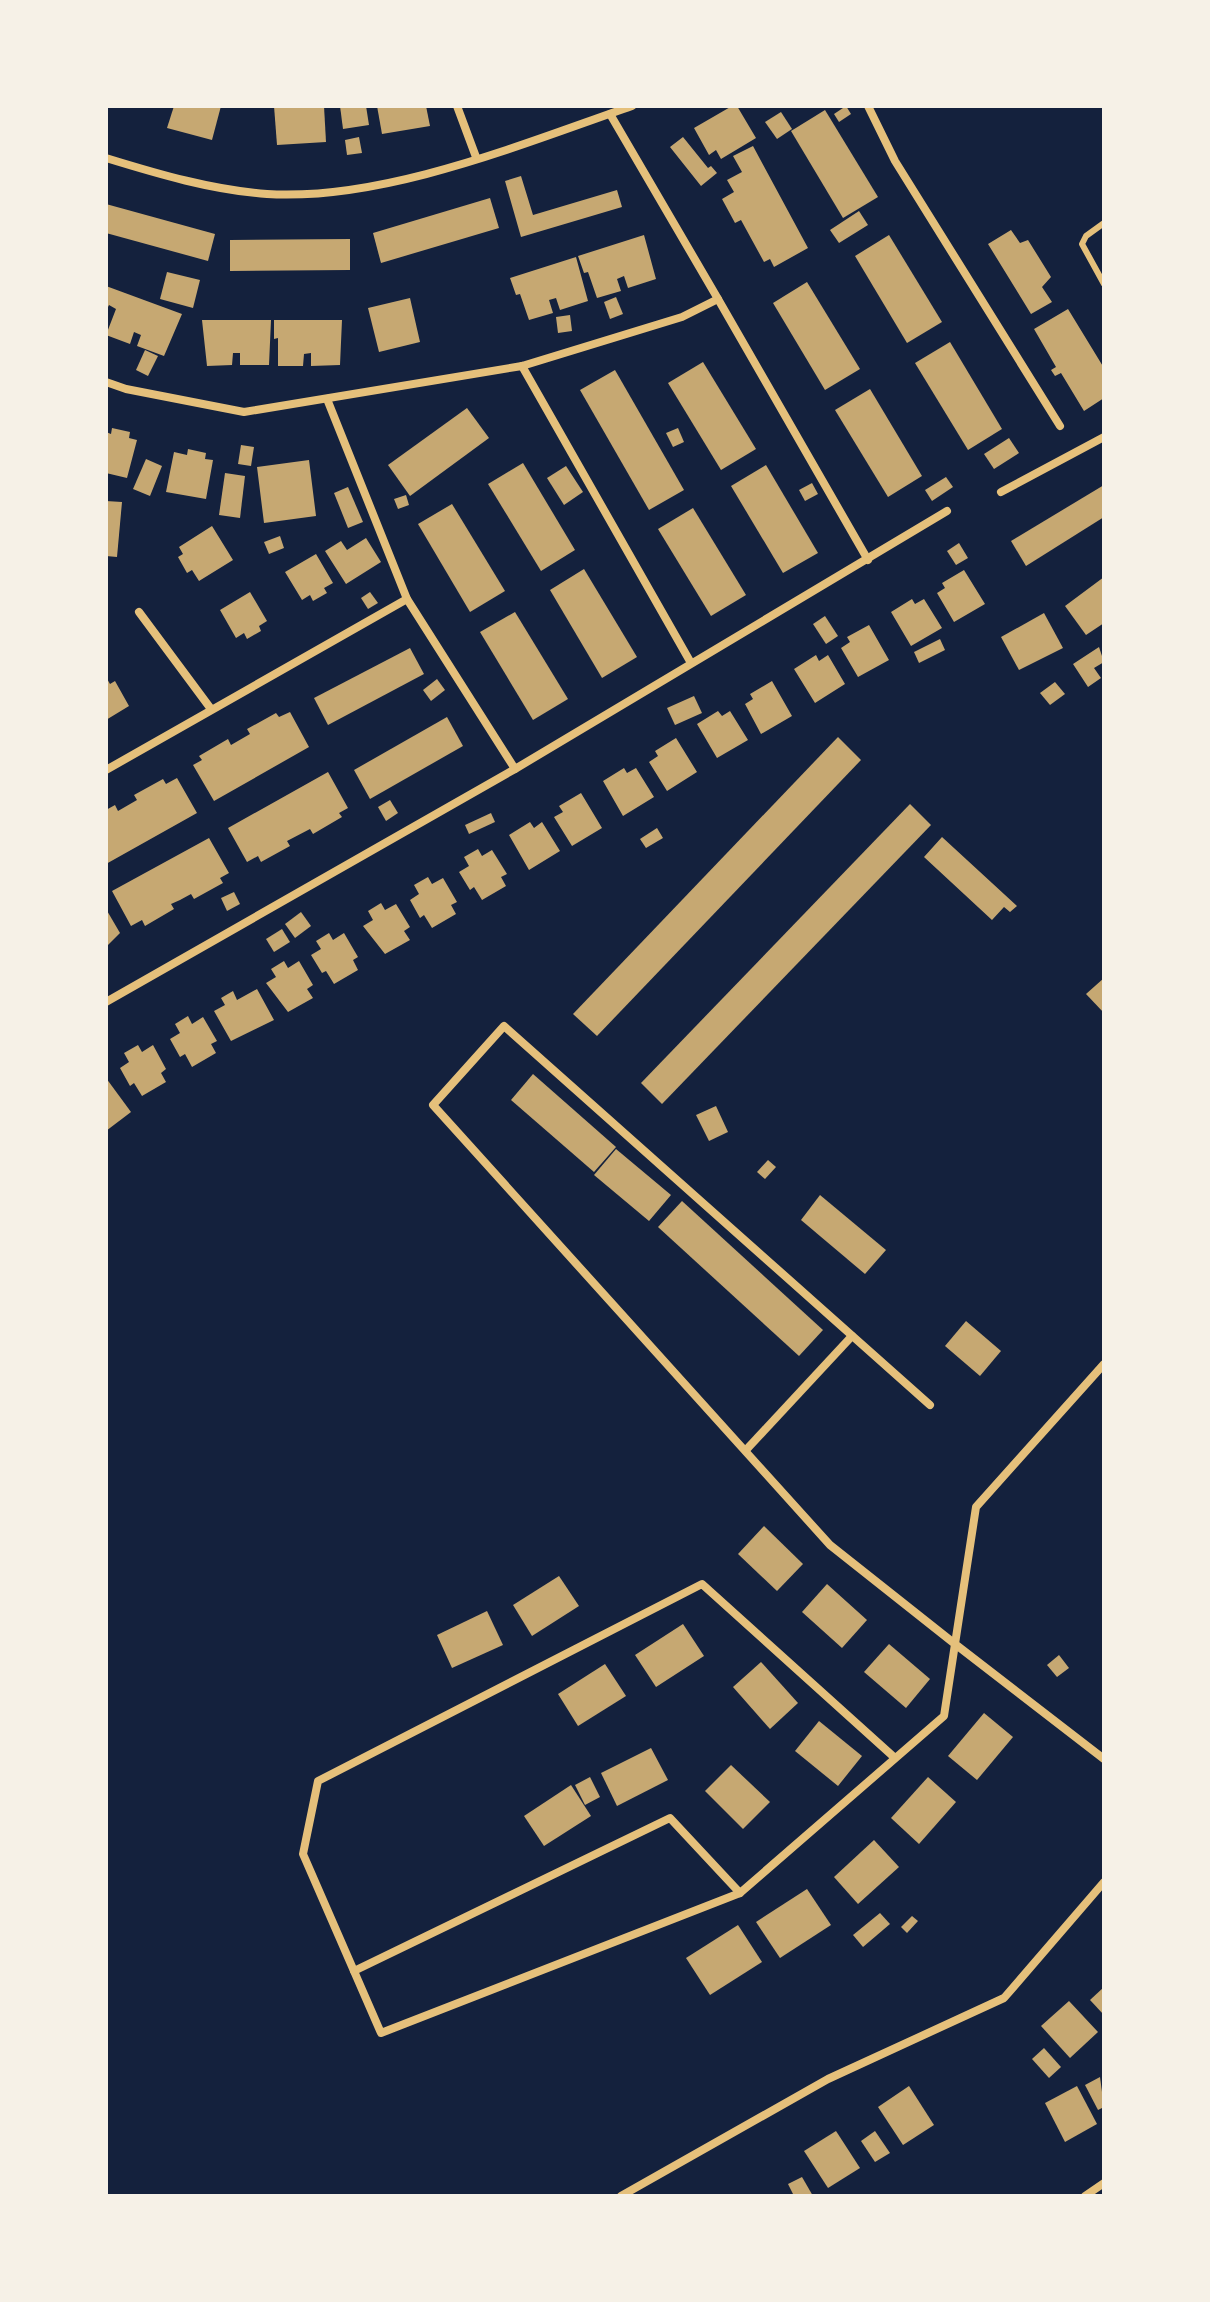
<svg xmlns="http://www.w3.org/2000/svg" width="1210" height="2302" font-family="'Archivo Narrow',sans-serif">
<style>
.building{fill:#c6a872}
.lines{fill:none;stroke-linecap:round;stroke-linejoin:round}
.service{stroke:#e5c07b;stroke-width:6}
.minor{stroke:#e5c07b;stroke-width:8}
</style>
<rect width="100%" height="100%" fill="#14213d"/>
<!-- building -->
<g class="building">
<polygon points="174,106 221,106 212,140 167,128"/>
<polygon points="274,106 324,106 326,142 277,145"/>
<polygon points="340,106 366,106 369,125 343,129"/>
<polygon points="377,106 426,106 430,126 382,134"/>
<polygon points="732,106 737,106 756,138 721,159 716,150 709,155 694,128"/>
<polygon points="846,106 851,114 839,122 834,114"/>
<polygon points="825,110 878,197 843,218 791,131"/>
<polygon points="781,112 792,129 777,139 765,122"/>
<polygon points="359,137 362,153 347,155 345,140"/>
<polygon points="683,137 708,168 711,166 717,173 701,186 670,147"/>
<polygon points="753,146 808,248 774,267 770,259 764,262 741,220 735,223 722,199 734,192 727,180 742,172 733,156"/>
<polygon points="521,176 533,215 617,190 622,207 521,237 505,181"/>
<polygon points="490,198 499,228 381,263 373,233"/>
<polygon points="106,204 215,234 208,261 106,233"/>
<polygon points="859,211 868,225 839,243 830,230"/>
<polygon points="1011,230 1020,243 1028,240 1051,277 1042,287 1052,302 1031,314 988,244"/>
<polygon points="644,235 656,279 628,288 624,276 617,279 621,291 597,298 588,272 584,273 578,256"/>
<polygon points="889,235 942,322 907,343 855,256"/>
<polygon points="350,239 350,270 230,271 230,240"/>
<polygon points="576,257 588,301 560,310 556,298 549,300 553,313 529,320 520,294 516,295 510,278"/>
<polygon points="167,272 200,280 193,308 160,299"/>
<polygon points="807,282 860,369 825,390 773,303"/>
<polygon points="106,286 182,314 164,356 137,346 141,335 134,332 130,344 106,335 116,309 109,305 106,311"/>
<polygon points="616,297 623,314 610,319 604,302"/>
<polygon points="410,298 420,342 379,352 368,308"/>
<polygon points="1068,309 1104,368 1104,398 1084,411 1061,373 1055,376 1051,370 1056,367 1034,329"/>
<polygon points="570,315 572,331 558,333 556,317"/>
<polygon points="202,320 271,320 269,365 240,365 240,353 233,353 232,365 207,366"/>
<polygon points="274,320 342,320 340,365 311,366 311,353 304,354 303,366 278,366 278,338 274,339"/>
<polygon points="950,342 1002,429 968,450 915,363"/>
<polygon points="145,350 158,356 148,376 136,370"/>
<polygon points="703,362 756,449 721,470 668,383"/>
<polygon points="615,370 684,490 649,510 580,390"/>
<polygon points="870,389 922,476 888,497 835,410"/>
<polygon points="467,408 489,438 410,496 388,465"/>
<polygon points="112,428 130,432 129,438 137,440 127,478 106,473 106,432 111,434"/>
<polygon points="678,428 684,442 673,447 666,433"/>
<polygon points="1009,438 1019,453 994,469 984,454"/>
<polygon points="241,445 254,447 251,466 238,464"/>
<polygon points="188,449 206,453 205,459 213,460 206,499 166,492 174,452 187,455"/>
<polygon points="146,459 162,466 150,496 133,489"/>
<polygon points="309,460 316,516 264,523 257,467"/>
<polygon points="523,463 575,550 541,571 488,484"/>
<polygon points="766,465 818,553 783,573 731,486"/>
<polygon points="566,466 583,492 564,505 547,478"/>
<polygon points="225,473 245,476 240,518 219,515"/>
<polygon points="946,477 953,487 932,501 925,490"/>
<polygon points="812,483 818,494 805,501 799,490"/>
<polygon points="1104,485 1104,517 1026,566 1011,541"/>
<polygon points="348,487 363,522 348,528 334,493"/>
<polygon points="406,495 409,505 398,509 394,499"/>
<polygon points="106,501 122,502 117,557 106,556"/>
<polygon points="452,504 505,591 470,612 418,524"/>
<polygon points="693,508 746,595 711,616 658,529"/>
<polygon points="212,526 233,560 199,581 192,570 187,573 178,557 183,554 179,547"/>
<polygon points="280,536 284,548 269,554 264,542"/>
<polygon points="366,538 381,562 346,584 325,551 341,541 347,550"/>
<polygon points="959,543 968,558 956,565 947,551"/>
<polygon points="316,554 333,583 324,588 327,593 313,601 310,595 302,600 285,572"/>
<polygon points="584,569 637,657 602,678 550,590"/>
<polygon points="964,570 985,604 954,622 937,593 945,588 942,583"/>
<polygon points="1104,577 1104,623 1086,635 1065,606"/>
<polygon points="250,592 267,621 259,626 261,631 247,639 244,633 236,638 220,610"/>
<polygon points="370,592 378,603 368,609 361,598"/>
<polygon points="912,599 915,604 924,599 942,628 911,646 891,612"/>
<polygon points="515,612 568,699 533,720 480,632"/>
<polygon points="1044,613 1063,648 1019,670 1001,637"/>
<polygon points="825,616 838,636 826,644 813,624"/>
<polygon points="869,625 889,660 858,677 841,648 850,642 847,637"/>
<polygon points="940,639 945,650 919,663 914,652"/>
<polygon points="1099,647 1104,662 1094,668 1101,678 1088,687 1073,664"/>
<polygon points="410,648 424,674 328,725 314,698"/>
<polygon points="816,655 819,661 828,655 845,684 815,703 794,669"/>
<polygon points="106,677 110,684 115,681 129,706 106,720"/>
<polygon points="437,679 445,690 431,701 423,690"/>
<polygon points="772,681 792,716 761,734 745,704 753,699 750,694"/>
<polygon points="1055,682 1065,694 1050,705 1040,693"/>
<polygon points="694,696 702,713 675,725 667,708"/>
<polygon points="718,711 722,716 730,711 748,740 717,758 697,724"/>
<polygon points="290,712 309,747 214,801 193,765 202,760 199,756 228,739 231,745 250,734 247,729 276,713 279,717"/>
<polygon points="447,717 463,746 370,799 354,770"/>
<polygon points="838,737 861,760 597,1036 573,1014"/>
<polygon points="676,738 697,772 667,791 649,762 658,756 655,751"/>
<polygon points="624,768 627,773 636,768 654,797 623,816 603,781"/>
<polygon points="328,772 348,808 339,813 342,817 313,834 310,829 287,841 290,846 261,862 258,856 247,862 228,828"/>
<polygon points="177,778 197,813 106,864 106,810 115,805 118,811 137,800 134,795 163,779 166,784"/>
<polygon points="581,793 602,828 572,846 554,817 563,812 559,806"/>
<polygon points="390,800 398,813 386,821 378,807"/>
<polygon points="910,804 931,825 662,1104 641,1083"/>
<polygon points="491,813 495,822 469,834 465,825"/>
<polygon points="530,822 534,828 542,822 560,851 529,870 509,835"/>
<polygon points="657,828 663,838 646,848 640,839"/>
<polygon points="942,837 1017,906 1010,912 1004,907 992,920 924,857"/>
<polygon points="209,838 229,873 220,878 223,883 194,899 191,894 180,900 171,904 174,909 145,926 142,920 131,926 112,891"/>
<polygon points="478,849 482,856 492,850 507,874 501,877 506,886 482,900 474,887 470,890 459,872 469,866 464,857"/>
<polygon points="428,877 432,884 443,878 457,902 451,905 456,914 432,928 424,915 420,918 410,900 419,894 414,885"/>
<polygon points="234,892 240,904 227,911 221,898"/>
<polygon points="381,903 385,910 396,904 410,927 404,931 410,940 385,954 363,926 373,920 368,911"/>
<polygon points="106,909 120,933 106,947"/>
<polygon points="301,912 311,926 295,938 285,924"/>
<polygon points="282,929 290,942 274,952 266,939"/>
<polygon points="329,933 333,940 344,933 358,957 353,960 358,970 334,984 326,971 322,973 311,955 321,949 316,941"/>
<polygon points="284,961 288,968 299,961 313,985 307,989 313,998 288,1012 266,983 276,977 271,969"/>
<polygon points="1104,978 1104,1013 1086,994"/>
<polygon points="257,989 274,1020 231,1041 214,1011 225,1005 221,998 233,991 237,1000"/>
<polygon points="188,1016 192,1024 203,1017 217,1041 211,1044 216,1053 192,1067 185,1054 180,1057 170,1039 180,1033 175,1024"/>
<polygon points="138,1045 142,1052 153,1045 166,1069 161,1073 166,1082 142,1096 134,1083 130,1086 120,1068 129,1062 124,1053"/>
<polygon points="533,1074 616,1147 594,1172 511,1100"/>
<polygon points="106,1078 131,1112 106,1131"/>
<polygon points="716,1106 728,1132 709,1141 696,1115"/>
<polygon points="616,1149 671,1195 649,1221 594,1175"/>
<polygon points="768,1160 776,1167 765,1179 757,1172"/>
<polygon points="820,1195 886,1250 865,1274 801,1220"/>
<polygon points="682,1201 823,1330 799,1356 658,1227"/>
<polygon points="966,1321 1001,1351 980,1376 945,1346"/>
<polygon points="764,1526 803,1564 777,1591 738,1554"/>
<polygon points="559,1576 579,1606 532,1636 513,1605"/>
<polygon points="827,1584 867,1620 842,1648 802,1612"/>
<polygon points="487,1611 503,1645 452,1668 437,1635"/>
<polygon points="683,1624 704,1656 656,1687 635,1655"/>
<polygon points="889,1644 930,1679 906,1708 864,1672"/>
<polygon points="1059,1655 1069,1668 1057,1677 1047,1665"/>
<polygon points="761,1662 798,1703 770,1729 733,1687"/>
<polygon points="605,1664 626,1696 578,1726 558,1694"/>
<polygon points="984,1713 1013,1737 977,1780 948,1756"/>
<polygon points="819,1721 862,1756 838,1786 795,1751"/>
<polygon points="651,1748 668,1780 617,1806 601,1773"/>
<polygon points="731,1765 770,1802 743,1829 705,1791"/>
<polygon points="590,1777 600,1797 585,1805 575,1785"/>
<polygon points="928,1777 956,1802 919,1844 891,1818"/>
<polygon points="571,1785 591,1816 544,1846 524,1816"/>
<polygon points="874,1840 899,1867 858,1904 834,1877"/>
<polygon points="807,1889 831,1925 780,1958 756,1922"/>
<polygon points="880,1913 890,1924 863,1947 853,1935"/>
<polygon points="912,1916 918,1921 907,1933 901,1927"/>
<polygon points="738,1925 762,1962 710,1995 686,1958"/>
<polygon points="1104,1987 1104,2015 1090,2000"/>
<polygon points="1069,2001 1098,2032 1070,2058 1041,2026"/>
<polygon points="1044,2048 1061,2067 1049,2078 1032,2059"/>
<polygon points="1100,2077 1104,2107 1098,2110 1085,2085"/>
<polygon points="909,2086 934,2125 903,2145 878,2107"/>
<polygon points="1077,2086 1097,2124 1065,2142 1045,2103"/>
<polygon points="836,2131 860,2168 828,2188 804,2151"/>
<polygon points="875,2131 890,2153 875,2162 861,2141"/>
<polygon points="802,2177 813,2196 794,2196 788,2184"/>
</g>
<g class="lines">
<!-- service -->
<polyline class="service" points="1104,223 1086,236 1082,244 1104,284"/>
<!-- minor -->
<g class="minor">
<polyline points="457,106 476,157"/>
<polyline points="868,106 895,161 1060,426"/>
<path d="M106 158C158 174 212 190 267 194 384 201 522 144 632 106"/>
<polyline points="718,299 868,560"/>
<polyline points="522,366 691,663"/>
<polyline points="106,382 126,389 244,412 522,366 682,317 718,299 610,114"/>
<polyline points="327,399 407,599 515,769 947,511"/>
<polyline points="1001,492 1104,437"/>
<polyline points="139,612 211,709"/>
<polyline points="106,770 407,599"/>
<polyline points="106,1002 515,769"/>
<polyline points="1104,1364 976,1507 955,1644 1104,1759"/>
<polyline points="746,1450 852,1336"/>
<polyline points="895,1758 702,1584 318,1781 303,1854 381,2033 740,1893 944,1716 955,1644 830,1545 433,1105 504,1026 930,1405"/>
<polyline points="354,1971 670,1818 740,1893"/>
<polyline points="621,2196 828,2079 1004,1998 1104,1882"/>
<polyline points="1085,2196 1104,2183"/>
</g>
</g>
<!-- border -->
<rect width="1210" height="2302" fill="none" stroke="#f6f1e7" stroke-width="216"/>
</svg>
